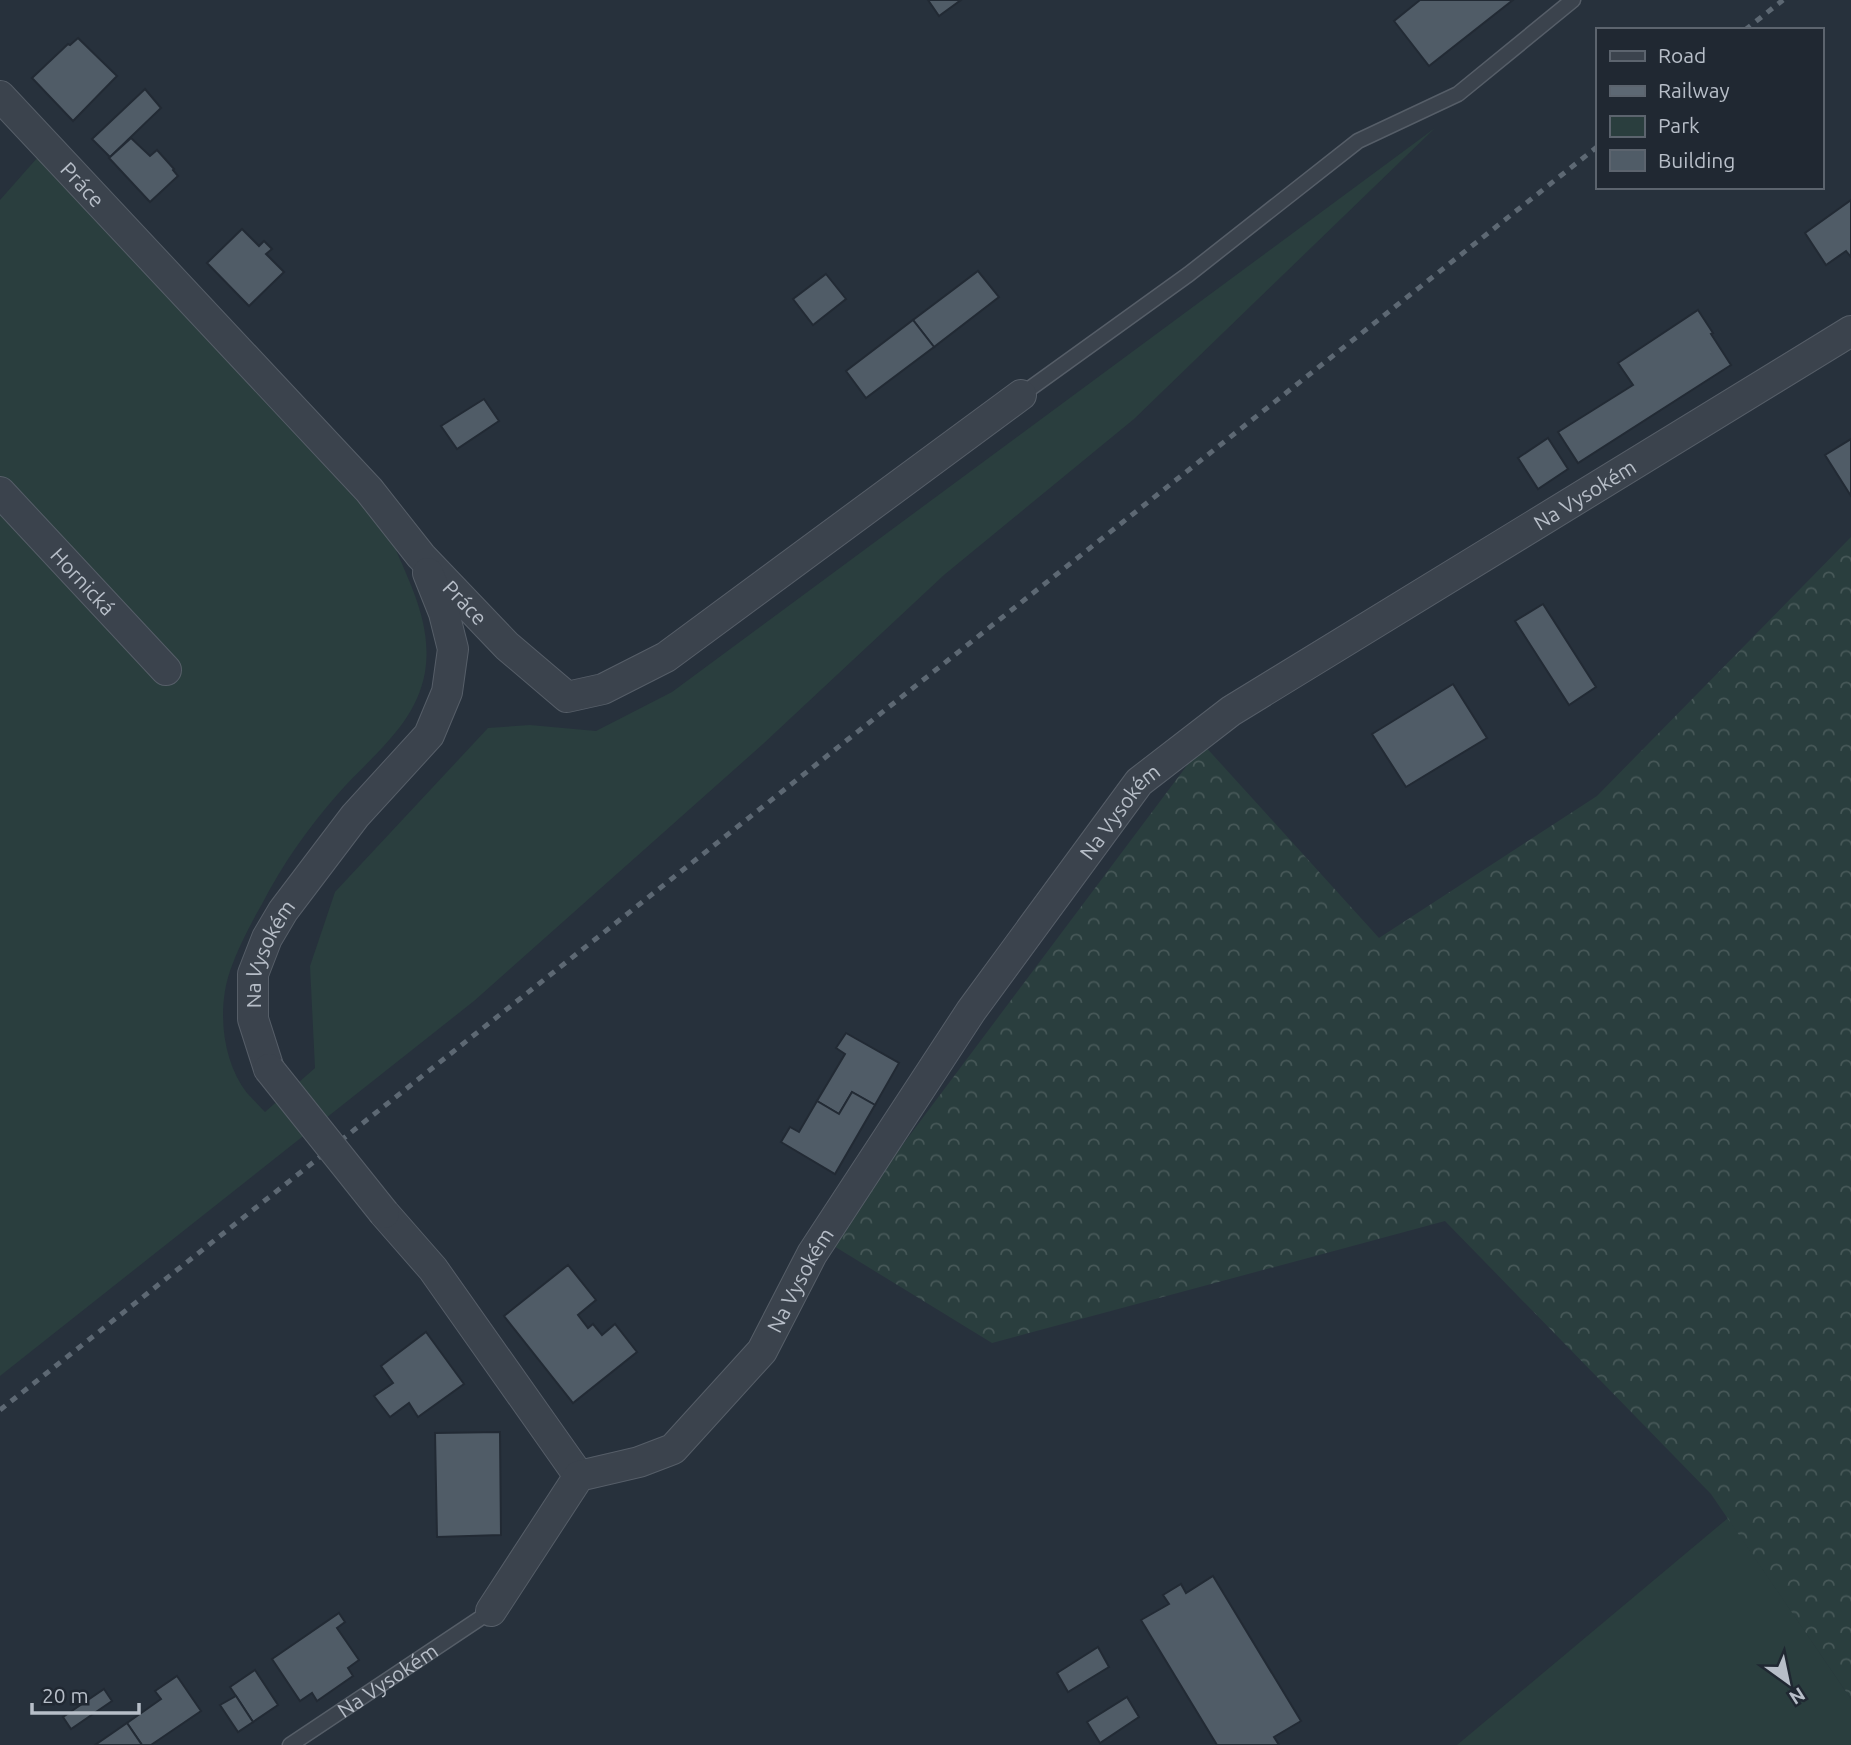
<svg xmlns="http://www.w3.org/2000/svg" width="1851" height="1745" font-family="Ubuntu,sans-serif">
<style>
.green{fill:#2a3e3e}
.forest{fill:url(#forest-crowns)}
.building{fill:#505c67;stroke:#222a34;stroke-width:2}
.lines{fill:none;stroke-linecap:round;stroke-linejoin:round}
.service-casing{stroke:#565e68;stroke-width:17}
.minor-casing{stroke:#565e68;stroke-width:32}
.service{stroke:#3b434d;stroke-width:14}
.minor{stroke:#3b434d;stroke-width:30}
.rail{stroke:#5d6873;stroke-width:5;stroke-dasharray:7 7;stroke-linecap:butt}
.minor-bridge-casing{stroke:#565e68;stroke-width:32;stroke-linecap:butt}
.minor-bridge{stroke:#3b434d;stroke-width:30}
.labels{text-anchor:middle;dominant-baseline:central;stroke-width:6;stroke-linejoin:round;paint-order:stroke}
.street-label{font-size:21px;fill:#b7bec8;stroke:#202832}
</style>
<defs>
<pattern id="forest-crowns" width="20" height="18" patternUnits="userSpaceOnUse" patternTransform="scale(1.75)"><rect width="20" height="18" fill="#2a3e3e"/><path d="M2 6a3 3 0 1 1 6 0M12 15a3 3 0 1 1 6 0" fill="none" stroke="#475858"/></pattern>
</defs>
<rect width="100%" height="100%" fill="#27313c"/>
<!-- green -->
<g class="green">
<path d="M1435 128 1134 419 944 575 763 744 474 1001 0 1376V200L38 157 390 536C408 580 433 623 425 672 416 725 370 757 337 795 308 828 282 865 262 904 250 925 238 948 230 971 217 1009 222 1061 247 1093 253 1099 259 1106 265 1112L315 1068 310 966 335 892 488 728 530 725 596 731 672 692Z"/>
<polygon points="1728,1518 1851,1699 1851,1745 1457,1745"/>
</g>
<!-- forest -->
<polygon class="forest" points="1851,537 1851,1699 1711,1494 1445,1221 992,1343 829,1243 1203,744 1379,938 1597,796"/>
<!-- building -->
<g class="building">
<polygon points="928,0 961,0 939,16"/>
<polygon points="1420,0 1513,0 1429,66 1394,21"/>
<polygon points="78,38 117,76 73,121 32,78 68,44 70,45"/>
<polygon points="145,89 161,108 110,157 92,139"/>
<polygon points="131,138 150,156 157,150 174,169 173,170 178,176 150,202 109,158"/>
<polygon points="1851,200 1851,257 1846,251 1826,265 1805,233"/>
<polygon points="242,229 259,246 264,241 272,249 266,254 284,272 249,306 207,263"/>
<polygon points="978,271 999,297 934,347 913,320"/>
<polygon points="826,274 846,299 813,325 793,299"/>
<polygon points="1698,310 1713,333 1711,334 1731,365 1578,463 1558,432 1633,385 1618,363"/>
<polygon points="913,320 934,347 866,398 846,371"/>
<polygon points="484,399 499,421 457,449 441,426"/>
<polygon points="1548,438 1568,469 1538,489 1518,458"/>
<polygon points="1851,439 1851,496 1825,455"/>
<polygon points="1543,604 1596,687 1569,705 1515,621"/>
<polygon points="1453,684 1487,738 1406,787 1372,734"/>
<polygon points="846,1033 899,1063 875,1105 852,1092 839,1114 817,1101 845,1054 836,1048"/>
<polygon points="852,1092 875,1105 835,1174 781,1142 790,1127 799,1132 817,1101 839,1114"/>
<polygon points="568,1265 596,1300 578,1315 588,1328 593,1324 602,1335 615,1324 637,1352 573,1403 504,1316"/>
<polygon points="426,1332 464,1384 418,1417 409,1403 390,1417 374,1396 393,1383 381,1366"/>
<polygon points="500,1432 501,1535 437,1537 435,1433"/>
<polygon points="1213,1576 1301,1721 1274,1737 1279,1745 1217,1745 1141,1620 1169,1604 1163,1595 1181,1584 1186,1593"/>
<polygon points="339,1613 345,1622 337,1628 359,1660 348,1668 353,1676 317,1701 312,1693 300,1701 272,1659"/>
<polygon points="1098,1647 1109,1667 1068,1692 1057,1673"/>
<polygon points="255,1670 278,1705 253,1722 230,1687"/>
<polygon points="177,1676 201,1711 151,1745 142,1745 127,1723 161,1699 155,1691"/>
<polygon points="104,1689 112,1701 71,1729 63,1717"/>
<polygon points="236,1696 253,1722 238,1732 220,1705"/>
<polygon points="1127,1697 1139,1717 1100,1743 1087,1722"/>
<polygon points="127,1723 142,1745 95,1745"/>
</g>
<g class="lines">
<defs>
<g id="service">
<polyline points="1021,395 1189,274 1358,141 1458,94 1573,0"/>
<path id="s1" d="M290 1745 491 1611"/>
</g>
<g id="minor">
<path id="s2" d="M0 96 369 490 421 556 507 646 567 697 603 689 666 657 1021 395"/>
<path id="s3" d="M0 492 166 670"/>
<path id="s4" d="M269 1069 253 1019V974L267 938 283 911 355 816 429 735 447 692 453 649 444 613 428 573"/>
<polyline points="384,1213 433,1269 579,1476"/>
<path id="s5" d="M491 1611 579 1476 639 1462 673 1449 762 1351 812 1254 971 1011 1139 782 1231 711 1851 331"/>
</g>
</defs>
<!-- service casing -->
<use href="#service" class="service-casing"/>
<!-- minor casing -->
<use href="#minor" class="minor-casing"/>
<!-- service -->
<use href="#service" class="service"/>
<!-- minor -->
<use href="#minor" class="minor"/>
<!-- rail -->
<g class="rail">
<polyline points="1745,30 1783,0"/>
<polyline points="0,1410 1597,147"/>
</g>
<defs>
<polyline id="minor-bridge" points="269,1069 384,1213"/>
</defs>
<!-- minor-bridge casing -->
<use href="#minor-bridge" class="minor-bridge-casing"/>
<!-- minor-bridge -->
<use href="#minor-bridge" class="minor-bridge"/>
</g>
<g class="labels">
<!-- street labels -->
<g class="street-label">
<text stroke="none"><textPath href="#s2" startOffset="121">Práce</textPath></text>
<text stroke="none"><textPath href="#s5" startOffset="1606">Na Vysokém</textPath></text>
<text stroke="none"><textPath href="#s3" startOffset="122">Hornická</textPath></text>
<text stroke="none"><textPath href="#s2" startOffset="688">Práce</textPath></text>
<text stroke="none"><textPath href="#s5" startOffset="1040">Na Vysokém</textPath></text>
<text stroke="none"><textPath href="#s4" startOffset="121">Na Vysokém</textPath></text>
<text stroke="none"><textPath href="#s5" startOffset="472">Na Vysokém</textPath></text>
<text stroke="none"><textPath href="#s1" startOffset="117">Na Vysokém</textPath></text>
</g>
</g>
<!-- legend -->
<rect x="1596" y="28" width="228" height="161" fill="#202832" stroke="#5c646e" stroke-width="2"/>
<rect x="1610" y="51" width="35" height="10" fill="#3b434d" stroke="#5c646e" stroke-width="2"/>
<text x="1658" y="63" font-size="21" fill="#b7bec8">Road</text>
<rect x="1610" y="86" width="35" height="10" fill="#5d6873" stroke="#5c646e" stroke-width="2"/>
<text x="1658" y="98" font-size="21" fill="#b7bec8">Railway</text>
<rect x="1610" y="116" width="35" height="21" fill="#2a3e3e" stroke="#5c646e" stroke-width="2"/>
<text x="1658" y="133" font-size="21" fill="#b7bec8">Park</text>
<rect x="1610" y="150" width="35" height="21" fill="#505c67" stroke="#5c646e" stroke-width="2"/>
<text x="1658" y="168" font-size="21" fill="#b7bec8">Building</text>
<!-- north arrow -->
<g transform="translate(1788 1682) rotate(147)" stroke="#202832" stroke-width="5" paint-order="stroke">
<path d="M0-5L12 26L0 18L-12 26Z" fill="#b7bec8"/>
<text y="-10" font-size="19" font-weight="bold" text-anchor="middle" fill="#b7bec8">N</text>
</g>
<!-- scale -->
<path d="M32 1703v10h107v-10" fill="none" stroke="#b7bec8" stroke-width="3.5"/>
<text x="42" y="1703" font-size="21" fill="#b7bec8" stroke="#202832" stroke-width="5" paint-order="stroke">20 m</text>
</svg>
